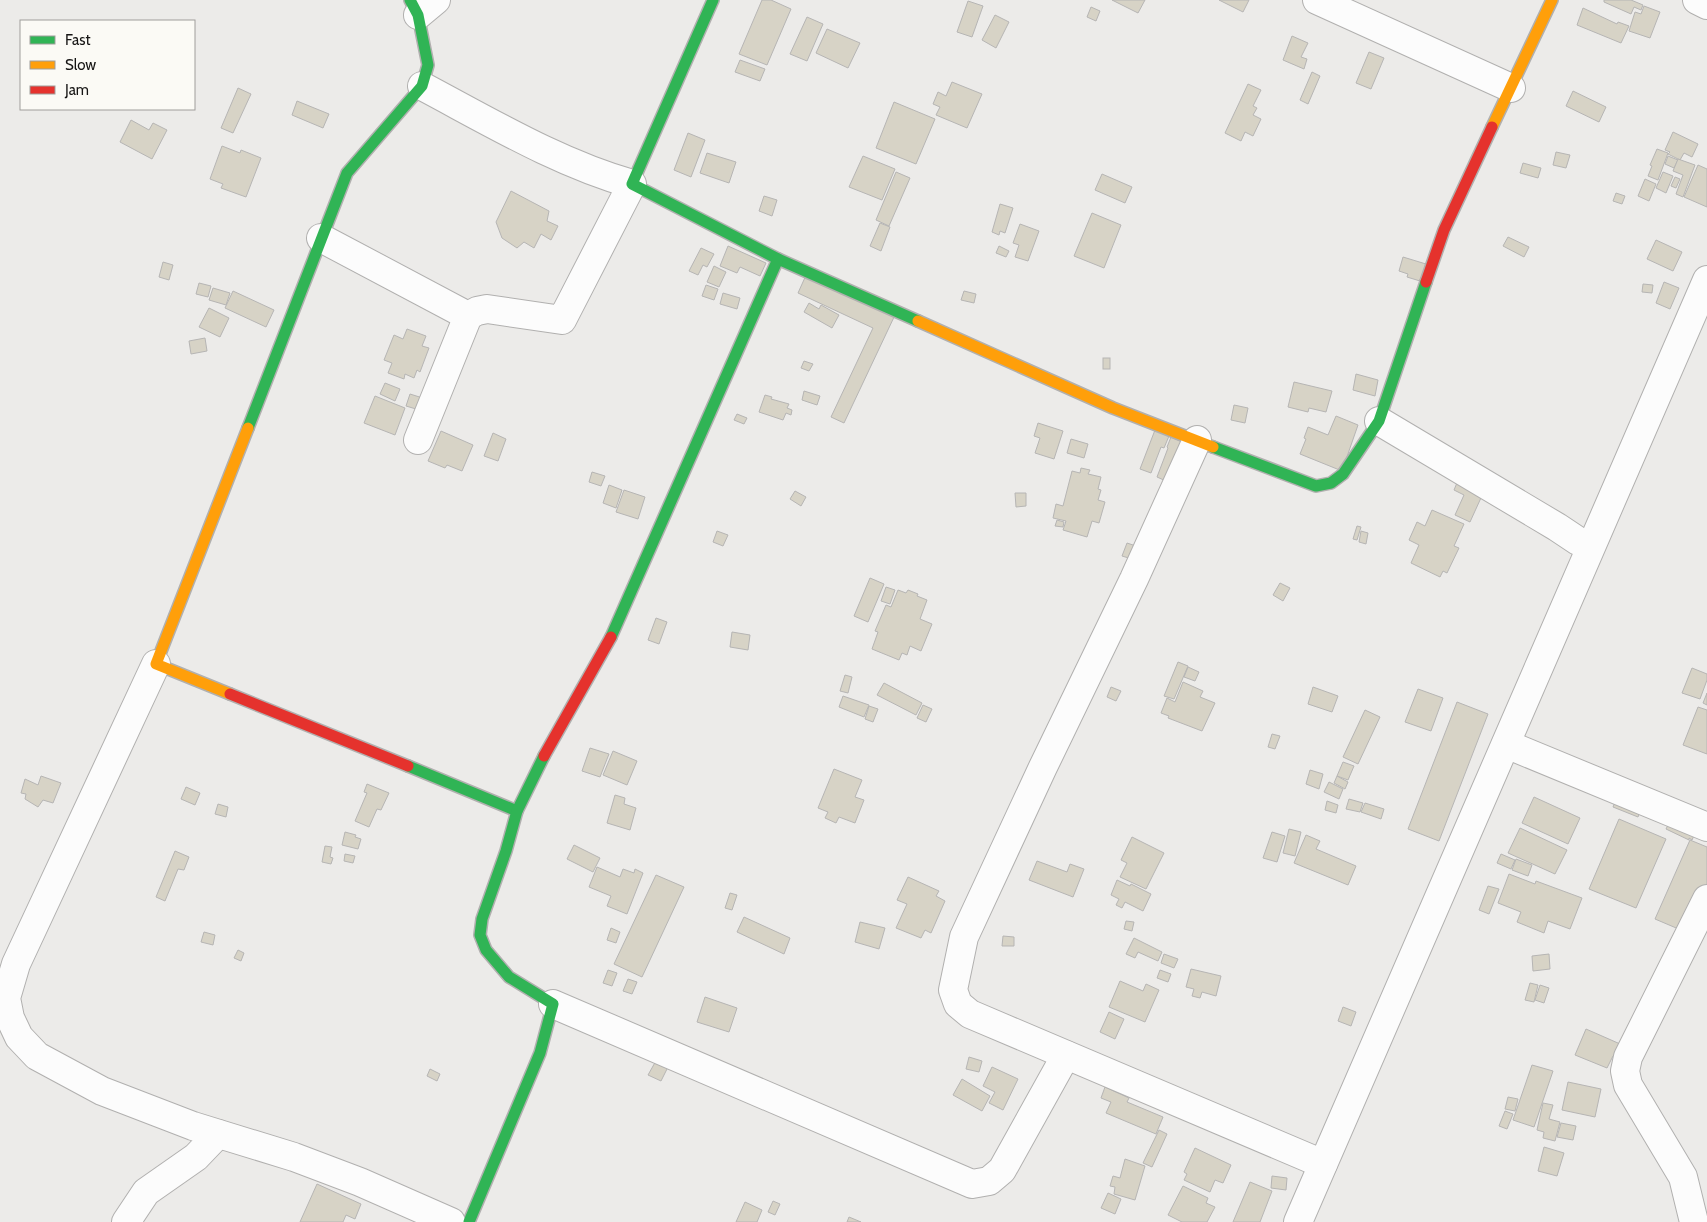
<svg xmlns="http://www.w3.org/2000/svg" width="1707" height="1222" font-family="Cabin,sans-serif">
<style>
.building{fill:#d7d3c6;stroke:#b6b5b4}
.lines{fill:none;stroke-linecap:round;stroke-linejoin:round}
.street-casing{stroke:#b1b0af;stroke-width:30}
.fast-casing{stroke:#b1b0af;stroke-width:14}
.slow-casing{stroke:#b1b0af;stroke-width:14}
.jam-casing{stroke:#b1b0af;stroke-width:14}
.street{stroke:#fcfcfc;stroke-width:28}
.fast{stroke:#30b455;stroke-width:11}
.slow{stroke:#ff9f0a;stroke-width:11}
.jam{stroke:#e5322d;stroke-width:11}
</style>
<rect width="100%" height="100%" fill="#ecebe9"/>
<!-- building -->
<g class="building">
<polygon points="762,0 771,0 791,9 767,65 739,54"/>
<polygon points="1112,0 1145,0 1138,13"/>
<polygon points="1219,0 1249,0 1243,12"/>
<polygon points="1604,0 1631,0 1643,5 1641,10 1634,7 1631,14 1604,2"/>
<polygon points="968,1 983,6 972,37 957,32"/>
<polygon points="1644,6 1660,12 1650,38 1629,31 1635,12 1641,14"/>
<polygon points="1091,7 1100,11 1096,21 1087,17"/>
<polygon points="1583,8 1617,24 1618,22 1629,26 1621,43 1577,25"/>
<polygon points="995,15 1009,22 996,48 982,40"/>
<polygon points="807,17 823,24 807,61 790,54"/>
<polygon points="827,29 860,43 848,68 816,53"/>
<polygon points="1292,36 1308,43 1301,57 1307,59 1304,69 1283,60"/>
<polygon points="1369,52 1384,58 1371,89 1356,83"/>
<polygon points="740,60 765,69 760,81 735,72"/>
<polygon points="1312,72 1320,76 1308,104 1300,100"/>
<polygon points="952,82 982,94 967,128 936,115 940,107 933,104 938,92 946,96"/>
<polygon points="1248,84 1261,90 1253,106 1257,108 1253,115 1261,119 1253,136 1245,132 1241,141 1225,133"/>
<polygon points="238,88 251,94 233,133 221,128"/>
<polygon points="1573,91 1606,107 1599,122 1566,106"/>
<polygon points="297,101 329,114 323,128 292,115"/>
<polygon points="894,102 935,119 916,164 876,148"/>
<polygon points="131,120 149,130 153,123 167,130 152,159 120,142"/>
<polygon points="1673,132 1698,144 1692,157 1684,153 1680,160 1668,154 1670,152 1665,150"/>
<polygon points="688,133 705,140 691,177 674,170"/>
<polygon points="222,146 240,153 241,150 261,158 246,197 221,188 223,184 210,179"/>
<polygon points="1657,149 1668,153 1658,180 1648,176 1652,166 1650,165"/>
<polygon points="1556,152 1570,155 1566,168 1553,165"/>
<polygon points="707,153 736,162 729,183 700,173"/>
<polygon points="863,156 895,169 882,200 849,187"/>
<polygon points="1668,156 1678,160 1674,168 1665,164"/>
<polygon points="1678,159 1695,165 1683,197 1676,194 1683,175 1673,171"/>
<polygon points="1523,163 1541,168 1538,178 1520,173"/>
<polygon points="1698,165 1707,169 1707,207 1684,197"/>
<polygon points="896,172 910,178 889,226 876,220"/>
<polygon points="1663,172 1673,176 1666,193 1656,188"/>
<polygon points="1102,174 1132,187 1125,203 1095,190"/>
<polygon points="1675,177 1680,179 1676,188 1671,186"/>
<polygon points="1645,179 1656,184 1649,201 1638,196"/>
<polygon points="511,191 549,211 547,221 558,226 551,240 541,234 534,248 524,242 517,248 502,238 496,222"/>
<polygon points="1616,193 1625,196 1622,204 1613,201"/>
<polygon points="764,196 777,200 772,216 759,211"/>
<polygon points="1000,204 1013,208 1005,233 1000,231 999,235 992,232"/>
<polygon points="1092,213 1121,225 1104,268 1074,256"/>
<polygon points="880,223 890,227 881,251 870,246"/>
<polygon points="1020,224 1039,231 1028,261 1015,257 1019,245 1013,243"/>
<polygon points="1508,237 1529,247 1524,257 1503,246"/>
<polygon points="1656,240 1682,252 1673,271 1647,259"/>
<polygon points="728,246 766,263 760,276 740,267 737,273 720,266"/>
<polygon points="999,246 1009,251 1006,257 996,253"/>
<polygon points="701,248 714,254 707,267 703,265 698,275 689,271"/>
<polygon points="1403,257 1426,264 1420,281 1407,277 1408,274 1399,271"/>
<polygon points="163,262 173,265 169,280 159,277"/>
<polygon points="714,266 726,272 719,287 707,282"/>
<polygon points="807,273 895,315 844,423 831,417 873,328 798,293"/>
<polygon points="1664,282 1679,288 1670,309 1656,303"/>
<polygon points="199,283 211,286 208,297 196,294"/>
<polygon points="1643,284 1653,285 1652,293 1642,292"/>
<polygon points="706,285 718,289 714,300 702,296"/>
<polygon points="213,288 230,293 226,305 209,300"/>
<polygon points="233,291 274,310 266,327 225,308"/>
<polygon points="964,291 976,294 974,303 961,300"/>
<polygon points="723,293 740,298 737,309 720,304"/>
<polygon points="809,303 819,309 821,305 839,315 832,328 804,312"/>
<polygon points="209,308 229,318 220,337 199,327"/>
<polygon points="407,329 426,336 422,346 429,348 420,372 417,370 414,378 405,374 404,379 388,373 392,363 384,360 394,335 403,339"/>
<polygon points="205,338 207,351 191,354 189,341"/>
<rect x="1103" y="358" width="7" height="11"/>
<polygon points="804,361 813,364 809,371 801,368"/>
<polygon points="1356,374 1378,380 1375,396 1353,390"/>
<polygon points="1294,382 1332,391 1326,412 1309,408 1308,412 1288,407"/>
<polygon points="385,383 400,389 395,401 380,394"/>
<polygon points="804,391 820,396 817,405 802,400"/>
<polygon points="410,394 429,400 426,412 406,406"/>
<polygon points="765,395 772,397 771,399 789,404 787,408 792,410 791,415 786,413 783,420 759,412"/>
<polygon points="375,396 405,408 395,435 364,423"/>
<polygon points="1234,405 1248,408 1245,423 1231,420"/>
<polygon points="737,414 747,418 744,424 734,420"/>
<polygon points="1336,416 1358,425 1342,471 1300,454 1306,439 1304,438 1308,427 1328,435"/>
<polygon points="1038,423 1063,431 1054,459 1035,453 1040,438 1034,436"/>
<polygon points="1155,430 1169,436 1164,448 1161,447 1151,473 1140,469"/>
<polygon points="441,431 473,445 462,471 447,465 445,468 428,461"/>
<polygon points="493,433 506,439 498,461 484,456"/>
<polygon points="1171,437 1182,442 1166,481 1157,477 1168,448 1167,447"/>
<polygon points="1071,439 1088,444 1084,458 1067,453"/>
<polygon points="1081,468 1090,470 1088,474 1101,477 1098,489 1101,490 1098,500 1105,502 1099,523 1092,521 1087,537 1063,530 1066,521 1053,518 1056,504 1063,506 1072,471 1080,473"/>
<polygon points="592,472 605,476 601,486 589,482"/>
<polygon points="1459,478 1485,489 1470,522 1455,515 1464,495 1454,490"/>
<polygon points="609,485 622,490 616,508 603,503"/>
<polygon points="624,490 645,497 638,519 616,512"/>
<polygon points="795,491 806,497 801,506 790,499"/>
<polygon points="1015,493 1026,493 1026,506 1016,507"/>
<polygon points="1432,510 1464,524 1454,546 1459,548 1447,573 1443,571 1440,577 1411,563 1419,545 1409,540 1417,522 1425,526"/>
<polygon points="1057,520 1064,522 1063,527 1055,526"/>
<polygon points="1357,526 1361,527 1357,540 1353,539"/>
<polygon points="717,531 728,535 723,546 713,542"/>
<polygon points="1361,531 1368,533 1366,544 1359,542"/>
<polygon points="1127,543 1136,546 1132,559 1122,556"/>
<polygon points="870,578 884,584 868,622 854,616"/>
<polygon points="1280,583 1290,588 1283,601 1273,595"/>
<polygon points="886,587 895,590 890,604 881,601"/>
<polygon points="898,590 906,593 908,590 918,594 917,596 927,600 920,619 932,624 921,651 910,646 907,655 902,653 899,660 872,649 878,632 875,631 886,605 891,607"/>
<polygon points="656,618 667,622 659,644 648,640"/>
<polygon points="732,632 750,635 748,650 730,647"/>
<polygon points="1178,662 1188,666 1174,699 1164,696"/>
<polygon points="1188,667 1199,672 1195,681 1184,677"/>
<polygon points="1692,668 1707,674 1707,680 1700,699 1682,693"/>
<polygon points="845,675 852,677 848,693 840,691"/>
<polygon points="1183,682 1203,691 1200,697 1215,703 1202,731 1168,718 1169,716 1161,713 1167,698 1175,702"/>
<polygon points="884,683 922,703 916,715 877,695"/>
<polygon points="1111,687 1121,691 1116,701 1107,697"/>
<polygon points="1313,687 1338,696 1332,712 1308,704"/>
<polygon points="1418,689 1443,698 1431,731 1405,722"/>
<polygon points="1707,693 1707,705 1703,703"/>
<polygon points="843,696 869,705 864,717 839,707"/>
<polygon points="1457,702 1488,714 1439,841 1408,829"/>
<polygon points="923,705 932,709 926,722 917,718"/>
<polygon points="869,706 878,709 873,722 865,719"/>
<polygon points="1698,707 1707,710 1707,754 1683,745"/>
<polygon points="1365,710 1380,717 1358,764 1343,757"/>
<polygon points="1272,734 1280,736 1275,749 1268,747"/>
<polygon points="590,748 609,754 600,777 582,771"/>
<polygon points="613,751 637,761 627,785 603,775"/>
<polygon points="1343,762 1354,766 1348,780 1337,776"/>
<polygon points="834,769 862,780 855,797 864,800 855,823 839,817 836,823 825,818 828,812 818,808"/>
<polygon points="1310,770 1323,774 1319,789 1306,784"/>
<polygon points="41,776 61,783 53,803 43,800 38,807 25,799 26,794 21,793 25,779 38,785"/>
<polygon points="1337,776 1348,782 1345,789 1334,783"/>
<polygon points="1329,782 1343,789 1339,799 1324,792"/>
<polygon points="367,784 389,793 381,810 377,809 369,827 355,821 367,793 364,792"/>
<polygon points="186,787 200,793 195,805 181,799"/>
<polygon points="615,795 625,798 624,804 636,808 630,830 607,823"/>
<polygon points="1618,795 1643,805 1638,817 1613,807"/>
<polygon points="1534,797 1580,818 1568,844 1522,823"/>
<polygon points="1349,799 1363,803 1360,812 1346,809"/>
<polygon points="1327,801 1338,805 1336,813 1325,810"/>
<polygon points="1365,803 1384,809 1381,819 1361,812"/>
<polygon points="218,804 228,807 226,817 215,814"/>
<polygon points="1672,817 1697,829 1692,840 1689,838 1689,840 1666,829"/>
<polygon points="1619,819 1666,839 1636,908 1589,889"/>
<polygon points="1520,828 1567,850 1555,874 1508,853"/>
<polygon points="1289,829 1301,832 1295,856 1283,853"/>
<polygon points="345,832 356,835 355,837 361,839 358,849 342,845"/>
<polygon points="1272,832 1285,836 1277,862 1263,858"/>
<polygon points="1306,835 1320,841 1316,849 1356,866 1348,885 1294,863"/>
<polygon points="1132,837 1164,853 1146,889 1120,877 1127,863 1121,860"/>
<polygon points="1690,840 1707,847 1707,890 1688,933 1655,919"/>
<polygon points="574,845 600,858 593,872 567,859"/>
<polygon points="325,846 332,847 330,857 333,858 331,864 322,862"/>
<polygon points="175,851 189,857 184,870 178,869 165,901 156,897"/>
<polygon points="345,854 355,856 353,863 344,861"/>
<polygon points="1501,854 1515,860 1511,869 1497,863"/>
<polygon points="1516,859 1532,865 1528,876 1512,870"/>
<polygon points="1037,861 1067,872 1070,864 1084,869 1073,897 1029,880"/>
<polygon points="597,867 620,877 623,869 634,873 635,869 643,873 627,914 607,906 611,896 589,887"/>
<polygon points="1509,874 1535,884 1536,881 1582,898 1570,929 1548,921 1544,933 1517,922 1521,912 1498,903"/>
<polygon points="656,875 684,887 642,977 614,964"/>
<polygon points="908,877 939,891 936,896 945,901 931,933 925,930 921,938 896,928 907,904 897,900"/>
<polygon points="1117,880 1130,886 1131,884 1151,894 1143,911 1125,902 1122,908 1116,905 1119,899 1111,895"/>
<polygon points="1488,886 1499,889 1489,914 1479,910"/>
<polygon points="730,893 737,895 732,910 725,908"/>
<polygon points="744,917 790,938 784,954 737,932"/>
<polygon points="1126,921 1134,922 1132,931 1124,929"/>
<polygon points="860,922 885,928 879,949 855,942"/>
<polygon points="611,928 620,932 616,943 607,940"/>
<polygon points="204,932 215,935 213,945 201,942"/>
<polygon points="1003,936 1014,937 1014,946 1002,946"/>
<polygon points="1134,938 1162,952 1158,961 1138,952 1135,958 1126,954"/>
<polygon points="238,950 244,953 241,961 234,958"/>
<polygon points="1164,954 1178,959 1174,968 1161,963"/>
<polygon points="1549,954 1550,969 1533,971 1532,956"/>
<polygon points="1191,969 1221,976 1216,996 1202,992 1200,998 1192,996 1194,989 1186,987"/>
<polygon points="608,970 617,973 612,986 603,983"/>
<polygon points="1160,970 1171,974 1168,982 1157,978"/>
<polygon points="628,979 637,982 632,994 623,991"/>
<polygon points="1120,981 1143,991 1146,984 1159,990 1145,1022 1109,1007"/>
<polygon points="1530,983 1538,985 1534,1002 1525,1000"/>
<polygon points="1540,985 1549,988 1544,1003 1535,1000"/>
<polygon points="705,997 737,1008 729,1032 697,1022"/>
<polygon points="1343,1007 1356,1012 1351,1026 1338,1021"/>
<polygon points="1109,1012 1124,1019 1115,1039 1100,1032"/>
<polygon points="1586,1029 1627,1047 1621,1059 1613,1056 1607,1068 1575,1055"/>
<polygon points="969,1057 982,1061 979,1072 966,1069"/>
<polygon points="657,1059 669,1065 661,1081 648,1075"/>
<polygon points="1532,1065 1553,1071 1534,1127 1513,1120"/>
<polygon points="992,1067 1018,1079 1003,1110 989,1103 995,1092 983,1086"/>
<polygon points="430,1069 440,1074 437,1081 427,1076"/>
<polygon points="962,1079 990,1096 982,1111 953,1095"/>
<polygon points="1568,1082 1601,1089 1595,1117 1562,1110"/>
<polygon points="1105,1087 1129,1098 1127,1102 1163,1117 1156,1134 1106,1113 1111,1102 1101,1098"/>
<polygon points="1508,1097 1518,1099 1515,1111 1505,1109"/>
<polygon points="1543,1103 1553,1105 1549,1119 1560,1122 1555,1141 1543,1138 1544,1132 1537,1130"/>
<polygon points="1505,1111 1513,1114 1507,1129 1499,1126"/>
<polygon points="1561,1123 1576,1126 1573,1140 1557,1137"/>
<polygon points="1159,1130 1167,1134 1152,1167 1143,1163"/>
<polygon points="1544,1147 1564,1153 1557,1176 1538,1171"/>
<polygon points="1195,1148 1231,1165 1223,1183 1215,1180 1210,1192 1184,1180 1187,1174 1184,1172"/>
<polygon points="1125,1159 1145,1166 1135,1200 1114,1194 1115,1187 1110,1186 1113,1176 1120,1178"/>
<polygon points="1272,1176 1287,1178 1286,1190 1271,1188"/>
<polygon points="1250,1182 1272,1191 1260,1222 1233,1222"/>
<polygon points="317,1184 361,1204 355,1219 346,1215 343,1222 300,1222"/>
<polygon points="1183,1186 1208,1198 1206,1203 1215,1207 1207,1222 1182,1222 1168,1215"/>
<polygon points="1108,1193 1121,1199 1115,1214 1101,1208"/>
<polygon points="773,1201 780,1204 775,1215 768,1212"/>
<polygon points="745,1202 762,1210 757,1222 736,1222"/>
<polygon points="849,1217 861,1222 847,1222"/>
</g>
<g class="lines">
<defs>
<g id="street">
<polyline points="1317,0 1511,88"/>
<polyline points="1697,0 1707,5"/>
<polyline points="418,15 436,0"/>
<polyline points="321,238 468,316"/>
<polyline points="1379,421 1557,527 1578,541"/>
<path d="M418 440 468 316 477 311 487 309 562 320 632 184C558 163 490 122 422 86"/>
<polyline points="1197,440 1134,579 1043,767 964,937 953,990 958,1004 970,1014 1323,1164"/>
<polyline points="156,664 16,964 6,998 10,1018 19,1037 37,1056 102,1091 193,1126 294,1157 360,1182 451,1222"/>
<polyline points="1506,744 1707,827"/>
<polyline points="553,1004 972,1184 989,1181 1002,1170 1066,1055"/>
<polyline points="126,1222 146,1192 196,1157 218,1134"/>
<polyline points="1298,1222 1707,280"/>
<polyline points="1694,1222 1683,1177 1628,1085 1625,1071 1628,1057 1707,899"/>
</g>
<g id="fast">
<polyline points="713,0 632,184 778,259 918,321"/>
<polyline points="248,428 347,173 422,86 428,65 418,15 410,0"/>
<polyline points="1213,447 1316,486 1331,483 1343,474 1379,421 1426,282"/>
<polyline points="611,637 778,259"/>
<polyline points="408,766 517,811"/>
<polyline points="469,1222 540,1053 553,1004 509,977 486,950 480,935 482,919 506,851 517,811 544,756"/>
</g>
<g id="slow">
<polyline points="1492,127 1552,0"/>
<polyline points="918,321 1113,408 1213,447"/>
<polyline points="230,694 156,664 248,428"/>
</g>
<g id="jam">
<polyline points="1426,282 1444,230 1492,127"/>
<polyline points="230,694 408,766"/>
<polyline points="544,756 611,637"/>
</g>
</defs>
<!-- street casing -->
<use href="#street" class="street-casing"/>
<!-- fast casing -->
<use href="#fast" class="fast-casing"/>
<!-- slow casing -->
<use href="#slow" class="slow-casing"/>
<!-- jam casing -->
<use href="#jam" class="jam-casing"/>
<!-- street -->
<use href="#street" class="street"/>
<!-- fast -->
<use href="#fast" class="fast"/>
<!-- slow -->
<use href="#slow" class="slow"/>
<!-- jam -->
<use href="#jam" class="jam"/>
</g>
<!-- legend -->
<rect x="20" y="20" width="175" height="90" fill="#fbfaf5" stroke="#9f9e9b"/>
<rect x="30" y="36" width="25" height="8" fill="#30b455" stroke="#9f9e9b"/>
<text x="65" y="45" font-size="15" fill="#161514">Fast</text>
<rect x="30" y="61" width="25" height="8" fill="#ff9f0a" stroke="#9f9e9b"/>
<text x="65" y="70" font-size="15" fill="#161514">Slow</text>
<rect x="30" y="86" width="25" height="8" fill="#e5322d" stroke="#9f9e9b"/>
<text x="65" y="95" font-size="15" fill="#161514">Jam</text>
</svg>
